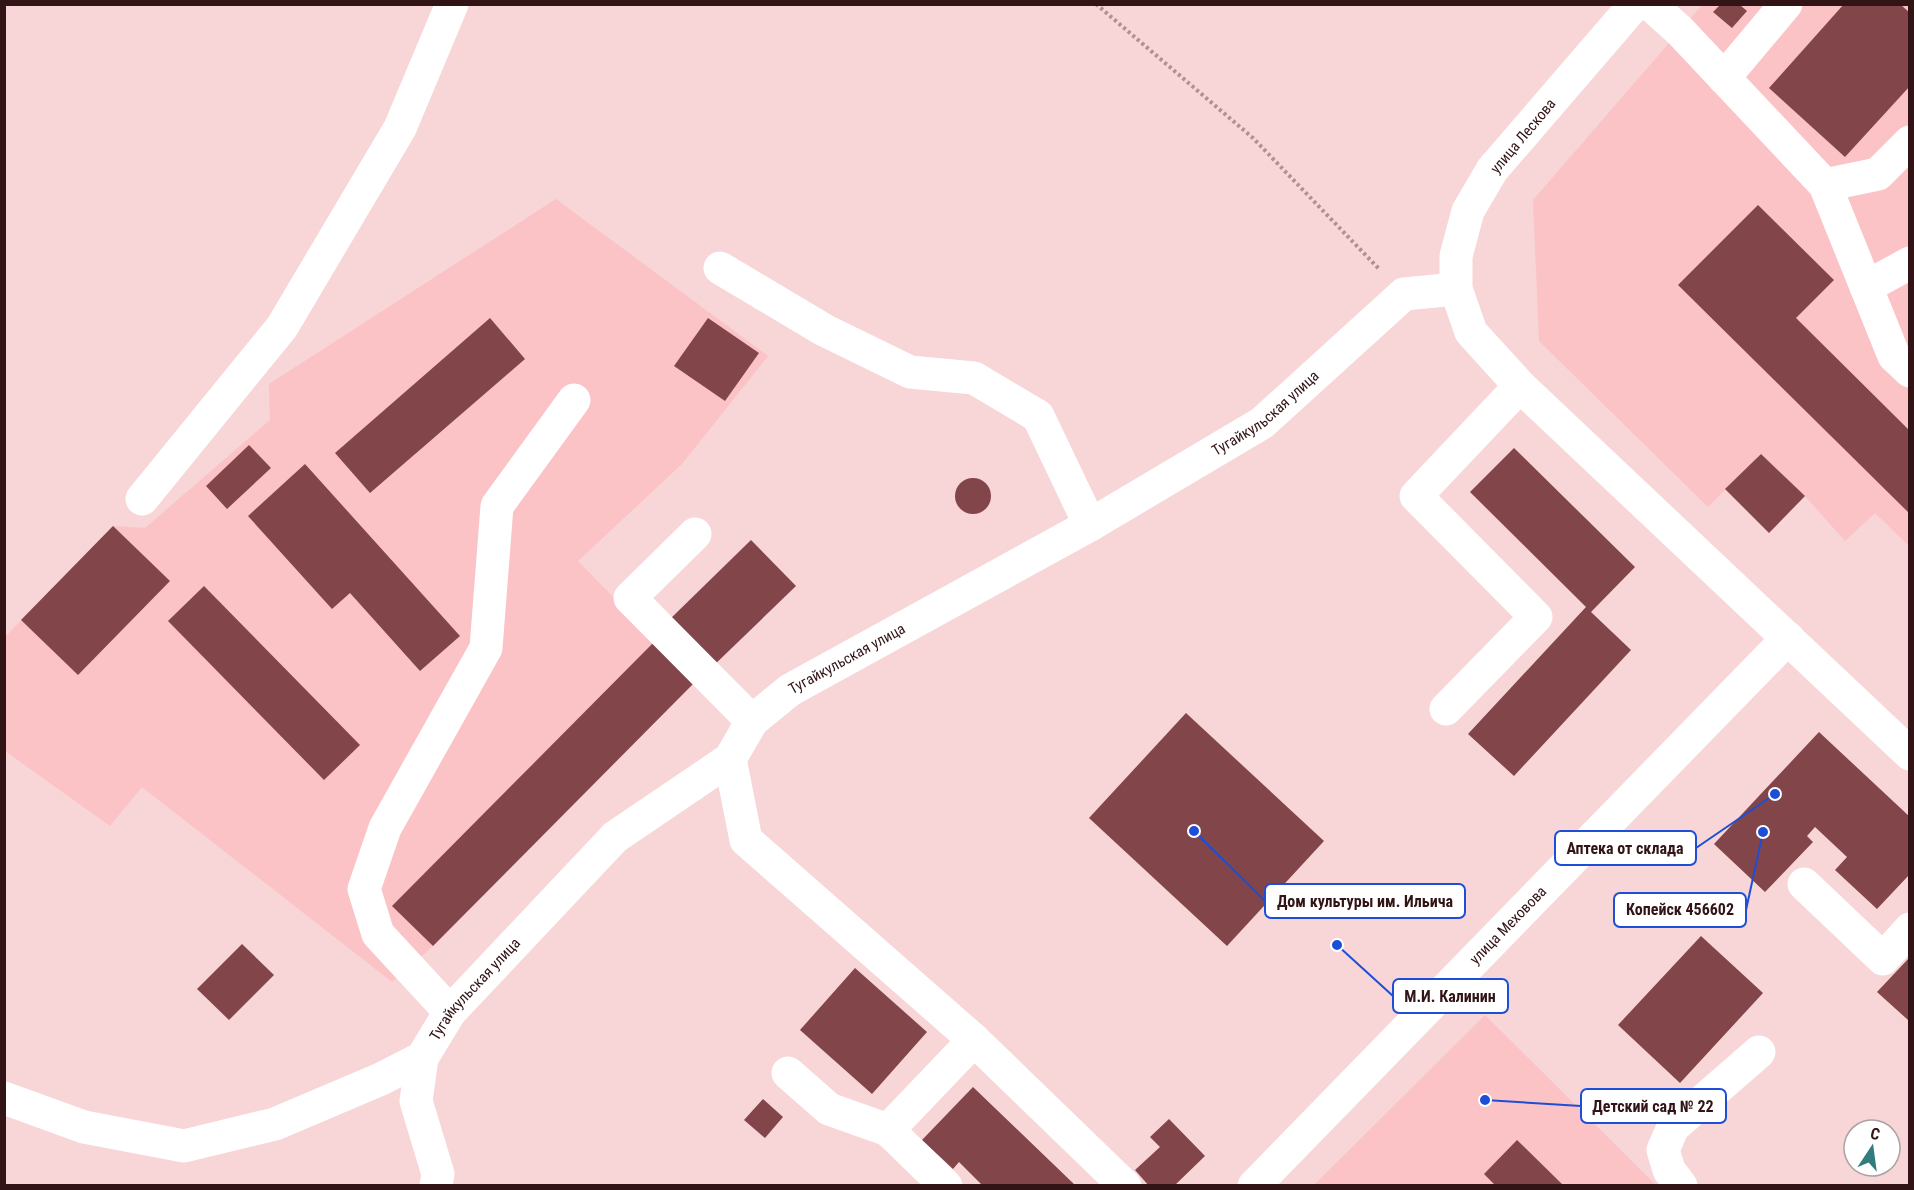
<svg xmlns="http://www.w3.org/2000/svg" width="1914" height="1190" font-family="'Roboto Condensed',sans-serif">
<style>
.built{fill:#fbc3c5}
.building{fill:#824549}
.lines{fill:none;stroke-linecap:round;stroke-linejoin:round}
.path{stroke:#b19091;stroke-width:4;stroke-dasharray:3 3;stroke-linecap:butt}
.minor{stroke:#fff;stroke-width:33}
.labels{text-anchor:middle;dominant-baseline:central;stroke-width:6;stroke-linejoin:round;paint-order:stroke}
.street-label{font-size:15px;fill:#321416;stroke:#fff}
.leader{fill:none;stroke:#1d4ed8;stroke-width:2}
.callout-dot{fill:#1d4ed8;stroke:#fff;stroke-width:2}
.callout{fill:#fff;stroke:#1d4ed8;stroke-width:2}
.callout-label{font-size:16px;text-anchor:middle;font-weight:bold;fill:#321416}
</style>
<rect width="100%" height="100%" fill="#f8d5d6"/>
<!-- built -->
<g class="built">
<polygon points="1702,5 1909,5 1909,546 1875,513 1845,541 1805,496 1761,454 1708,507 1539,341 1533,200"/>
<polygon points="556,199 768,356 682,464 578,561 696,681 433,946 392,982 142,787 110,826 5,751 4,638 113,526 145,528 270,420 269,384"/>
<polygon points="1485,1015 1656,1185 1313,1186"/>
</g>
<!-- building -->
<g class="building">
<polygon points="1844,4 1900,4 1910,13 1910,86 1845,157 1769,88"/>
<polygon points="1720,5 1740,5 1747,11 1732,28 1713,12"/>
<polygon points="1758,205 1834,280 1796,318 1910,431 1910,514 1678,285"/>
<polygon points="490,318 525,359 370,493 335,453"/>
<polygon points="708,318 759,353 725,401 674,366"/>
<polygon points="249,445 271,468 227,509 206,486"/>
<polygon points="1514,448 1635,567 1591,612 1631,650 1514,776 1468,734 1586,607 1470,492"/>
<polygon points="1761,454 1805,496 1769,533 1725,489"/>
<polygon points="305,464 460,636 420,671 350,593 332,609 248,516"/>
<circle cx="973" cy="496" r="18"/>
<polygon points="113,526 170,581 78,675 21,620"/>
<polygon points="751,540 796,586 710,669 666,623"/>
<polygon points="204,586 360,745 324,780 168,621"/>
<polygon points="655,641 696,681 433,946 392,906"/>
<polygon points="1186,713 1324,841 1227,946 1089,818"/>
<polygon points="1819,732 1910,817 1910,874 1877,909 1835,870 1847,857 1815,827 1807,836 1813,842 1765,892 1714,844"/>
<polygon points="1701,936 1763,993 1680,1083 1618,1025"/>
<polygon points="242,944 274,975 229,1020 197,989"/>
<polygon points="1910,957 1910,1018 1908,1020 1877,992"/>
<polygon points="855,968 927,1032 872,1094 800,1030"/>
<polygon points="973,1087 1076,1186 983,1186 959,1162 953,1169 922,1140"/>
<polygon points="763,1099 783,1117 765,1138 744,1120"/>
<polygon points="1169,1119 1205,1156 1174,1186 1149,1186 1135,1170 1160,1147 1150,1137"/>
<polygon points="1517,1140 1564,1186 1493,1186 1494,1184 1484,1174"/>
</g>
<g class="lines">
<!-- path -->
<polyline class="path" points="1096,4 1253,138 1380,270"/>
<!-- minor -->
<g class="minor">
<polyline points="1635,4 1492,170 1468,211 1456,256 1456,289 1471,332 1520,386 1910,754"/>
<polyline points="1650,4 1680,31 1825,185 1894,356 1910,371"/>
<polyline points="1724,78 1786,4"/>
<polyline points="1825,185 1878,174 1910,142"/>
<polyline points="720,268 824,330 910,372 974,378 1038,416 1090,525"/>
<polyline points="1866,287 1910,263"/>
<polyline points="142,499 282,327 400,128 452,4"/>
<polyline points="695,534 630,598 752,721"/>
<polyline points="1446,709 1536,617 1416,496 1520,386"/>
<polyline points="730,759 746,840 974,1040 1125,1186"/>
<polyline points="1804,884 1883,959 1910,929"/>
<polyline points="450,1012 378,934 364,889 385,828 486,648 497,506 574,400"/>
<polyline points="788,1073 829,1109 888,1130"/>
<polyline points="4,1098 84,1127 184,1146 275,1124 381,1079 422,1058"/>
<path id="s1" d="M436 1186 438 1174 416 1101 422 1058 450 1012 615 837 730 759 752 721 790 690 1090 525 1262 423 1404 294 1456 289"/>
<polyline points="946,1186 888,1130 974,1040"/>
<path id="s2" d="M1254 1186 1788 638"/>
<polyline points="1681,1186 1669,1170 1663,1150 1673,1127 1759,1052"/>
</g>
</g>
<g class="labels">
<!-- street labels -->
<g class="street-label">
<text transform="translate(1523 136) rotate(-50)">улица Лескова</text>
<text stroke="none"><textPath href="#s1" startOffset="1209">Тугайкульская улица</textPath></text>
<text stroke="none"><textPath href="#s1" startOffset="723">Тугайкульская улица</textPath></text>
<text stroke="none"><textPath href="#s2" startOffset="364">улица Меховова</textPath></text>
<text stroke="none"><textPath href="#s1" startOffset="219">Тугайкульская улица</textPath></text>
</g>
</g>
<!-- callouts -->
<path class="leader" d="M1775 794L1696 848M1194 831L1265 901M1763 832L1746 910M1337 945L1393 996M1485 1100L1581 1106"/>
<g class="callout-dot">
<circle cx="1775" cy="794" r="6"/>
<circle cx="1194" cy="831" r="6"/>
<circle cx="1763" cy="832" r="6"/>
<circle cx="1337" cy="945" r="6"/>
<circle cx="1485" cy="1100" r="6"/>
</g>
<g class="callout">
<rect x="1555" y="831" width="141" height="34" rx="6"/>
<rect x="1265" y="884" width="200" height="34" rx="6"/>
<rect x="1614" y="893" width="132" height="34" rx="6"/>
<rect x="1393" y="979" width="115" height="34" rx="6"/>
<rect x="1581" y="1089" width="145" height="34" rx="6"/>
</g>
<g class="callout-label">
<text x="1625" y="854">Аптека от склада</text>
<text x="1365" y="907">Дом культуры им. Ильича</text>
<text x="1680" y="915">Копейск 456602</text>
<text x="1450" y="1002">М.И. Калинин</text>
<text x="1653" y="1112">Детский сад № 22</text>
</g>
<!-- border -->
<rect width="1914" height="1190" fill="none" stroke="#321416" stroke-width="12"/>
<!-- north arrow -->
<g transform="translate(1872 1148) rotate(13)"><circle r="28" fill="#ffffff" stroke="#ada1a2" stroke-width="1.5"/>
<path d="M0-4.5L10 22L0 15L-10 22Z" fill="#337c7d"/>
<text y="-9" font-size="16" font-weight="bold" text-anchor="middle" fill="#321416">С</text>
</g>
</svg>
